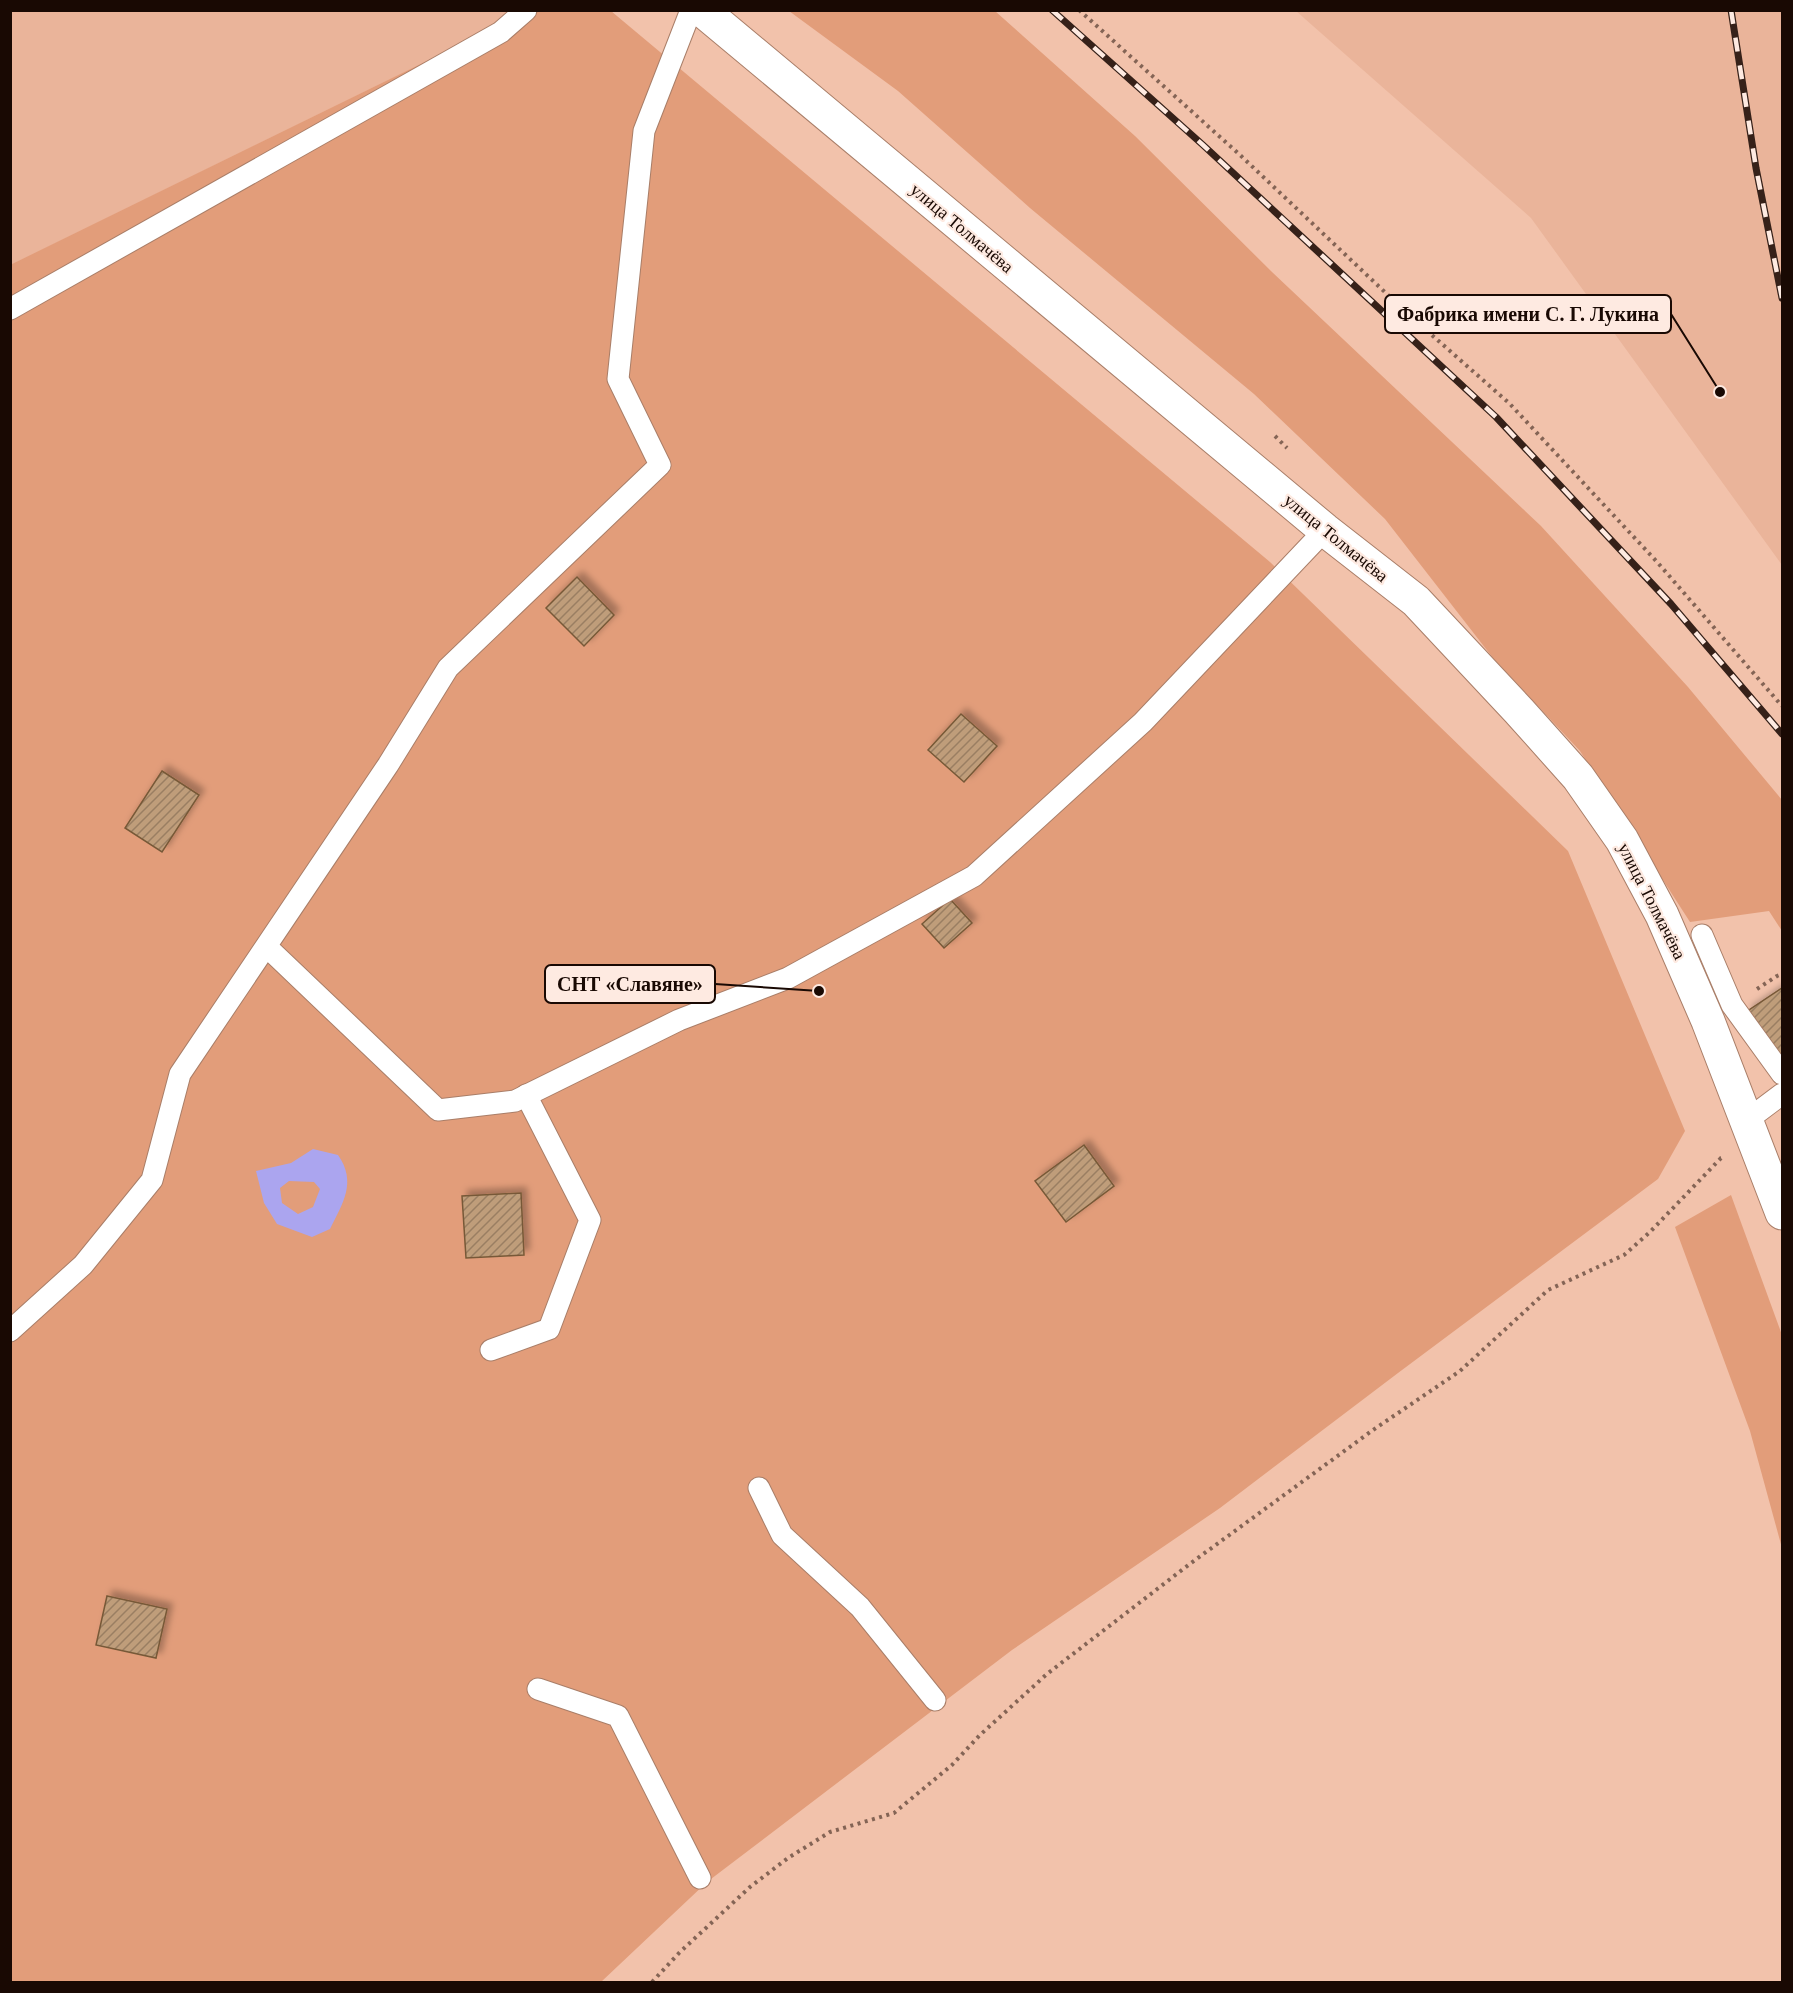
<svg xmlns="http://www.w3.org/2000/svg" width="1793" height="1993" font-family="'Times New Roman',serif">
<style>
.built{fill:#eab49a}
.green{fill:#e29d7a}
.water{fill:#aba5ef;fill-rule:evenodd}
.building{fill:url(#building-hatch);stroke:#775937;stroke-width:1.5;filter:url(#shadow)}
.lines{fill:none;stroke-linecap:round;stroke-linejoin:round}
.service-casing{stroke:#a97e68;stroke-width:23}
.tertiary-casing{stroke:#a97e68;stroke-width:35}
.path{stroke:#846455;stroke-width:4;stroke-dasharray:3 4.5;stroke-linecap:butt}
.service{stroke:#fff;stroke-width:21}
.tertiary{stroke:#fff;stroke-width:33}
.rail-casing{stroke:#362119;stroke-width:7}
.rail{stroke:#feeae1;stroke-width:4.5;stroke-dasharray:14;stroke-linecap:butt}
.labels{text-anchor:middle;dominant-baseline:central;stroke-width:4.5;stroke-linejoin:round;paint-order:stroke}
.street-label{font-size:18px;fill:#190903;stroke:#feeae1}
.leader{fill:none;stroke:#190903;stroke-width:2}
.callout-dot{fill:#190903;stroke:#feeae1;stroke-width:2}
.callout{fill:#feeae1;stroke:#190903;stroke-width:2}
.callout-label{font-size:20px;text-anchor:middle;font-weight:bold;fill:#190903}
</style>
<defs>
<pattern id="building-hatch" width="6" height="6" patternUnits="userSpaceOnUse" patternTransform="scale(1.5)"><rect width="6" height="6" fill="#bf9d7a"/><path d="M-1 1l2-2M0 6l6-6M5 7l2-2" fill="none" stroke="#9a7e62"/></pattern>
<filter id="shadow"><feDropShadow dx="5.5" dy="-5.5" stdDeviation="3" flood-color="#0004"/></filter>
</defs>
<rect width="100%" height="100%" fill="#f2c2ab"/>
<!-- built -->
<g class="built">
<polygon points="11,11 529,11 11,265"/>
<polygon points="1296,11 1782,11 1782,565 1531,218"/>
</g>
<!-- green -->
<g class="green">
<polygon points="529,11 611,11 1270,562 1568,851 1685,1131 1658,1179 1398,1373 1220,1508 1012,1650 707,1882 601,1982 11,1982 10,265"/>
<polygon points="789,11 995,11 1135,136 1272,272 1541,526 1688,687 1782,800 1782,931 1769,911 1690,922 1580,751 1493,658 1385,519 1254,394 1030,208 898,91"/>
<polygon points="1731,1195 1782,1335 1782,1548 1750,1431 1675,1227"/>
</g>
<!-- water -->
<path class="water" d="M313 1149 338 1155C357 1182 343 1203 330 1229L312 1237 277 1224 264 1203 256 1171 291 1163ZM289 1181 314 1182 320 1189 313 1207 298 1214 282 1203 280 1188Z"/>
<!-- building -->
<g class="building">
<polygon points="577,577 614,615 584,646 546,608"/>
<polygon points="961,714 997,746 964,782 928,750"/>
<polygon points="162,771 199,795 162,852 125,828"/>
<polygon points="950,899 972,923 944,948 922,924"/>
<polygon points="1782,988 1782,1057 1746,1012"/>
<polygon points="1084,1145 1114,1186 1066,1222 1035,1181"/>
<polygon points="521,1193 524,1255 466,1258 462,1196"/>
<polygon points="107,1596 167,1609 156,1658 96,1645"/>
</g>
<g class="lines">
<defs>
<g id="service">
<polyline points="10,309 501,32 526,10"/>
<polyline points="1702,935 1732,1005 1782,1074"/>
<polyline points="267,947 438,1110 515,1101 679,1020 788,978 974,876 1143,722 1325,530"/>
<polyline points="1746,1121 1782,1094"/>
<polyline points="10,1331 83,1265 152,1180 180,1074 388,765 448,668 660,465 618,379 644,131 691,10"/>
<polyline points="491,1350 549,1329 590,1220 526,1095"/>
<polyline points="759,1488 782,1535 860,1607 935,1700"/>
<polyline points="538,1689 618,1716 700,1878"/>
</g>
<polyline id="tertiary" points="702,10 1325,530 1416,601 1519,711 1578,777 1622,840 1662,915 1708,1021 1782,1213"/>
</defs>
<!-- service casing -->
<use href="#service" class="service-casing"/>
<!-- tertiary casing -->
<use href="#tertiary" class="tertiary-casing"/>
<!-- path -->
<g class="path">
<polyline points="1079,10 1239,154 1408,314 1509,403 1658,563 1782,706"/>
<polyline points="1275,436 1287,448"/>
<polyline points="1757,989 1777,976 1782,974"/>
<polyline points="652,1982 679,1953 750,1887 788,1858 830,1832 894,1813 952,1765 980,1735 1047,1674 1191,1563 1373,1430 1460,1371 1548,1290 1624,1255 1650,1232 1721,1158 1724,1157"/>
</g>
<!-- service -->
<use href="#service" class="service"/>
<!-- tertiary -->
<use href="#tertiary" class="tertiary"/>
<defs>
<g id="rail">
<polyline points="1052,10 1203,145 1496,417 1671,604 1782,734"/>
<polyline points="1731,10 1756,168 1782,298"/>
</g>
</defs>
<!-- rail casing -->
<use href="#rail" class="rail-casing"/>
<!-- rail -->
<use href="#rail" class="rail"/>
</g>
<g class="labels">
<!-- street labels -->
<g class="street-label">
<text transform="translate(962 228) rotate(40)">улица Толмачёва</text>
<text transform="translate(1336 538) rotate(39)">улица Толмачёва</text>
<text transform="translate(1652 901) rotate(63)">улица Толмачёва</text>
</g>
</g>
<!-- callouts -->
<path class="leader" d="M1720 392L1671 314M819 991L715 984"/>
<g class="callout-dot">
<circle cx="1720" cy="392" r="6"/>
<circle cx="819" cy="991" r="6"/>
</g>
<g class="callout">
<rect x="1385" y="295" width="286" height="38" rx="6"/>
<rect x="545" y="965" width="170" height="38" rx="6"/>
</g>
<g class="callout-label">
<text x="1528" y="321">Фабрика имени С. Г. Лукина</text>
<text x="630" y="991">СНТ «Славяне»</text>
</g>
<!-- border -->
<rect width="1793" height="1993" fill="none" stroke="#190903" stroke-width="24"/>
</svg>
